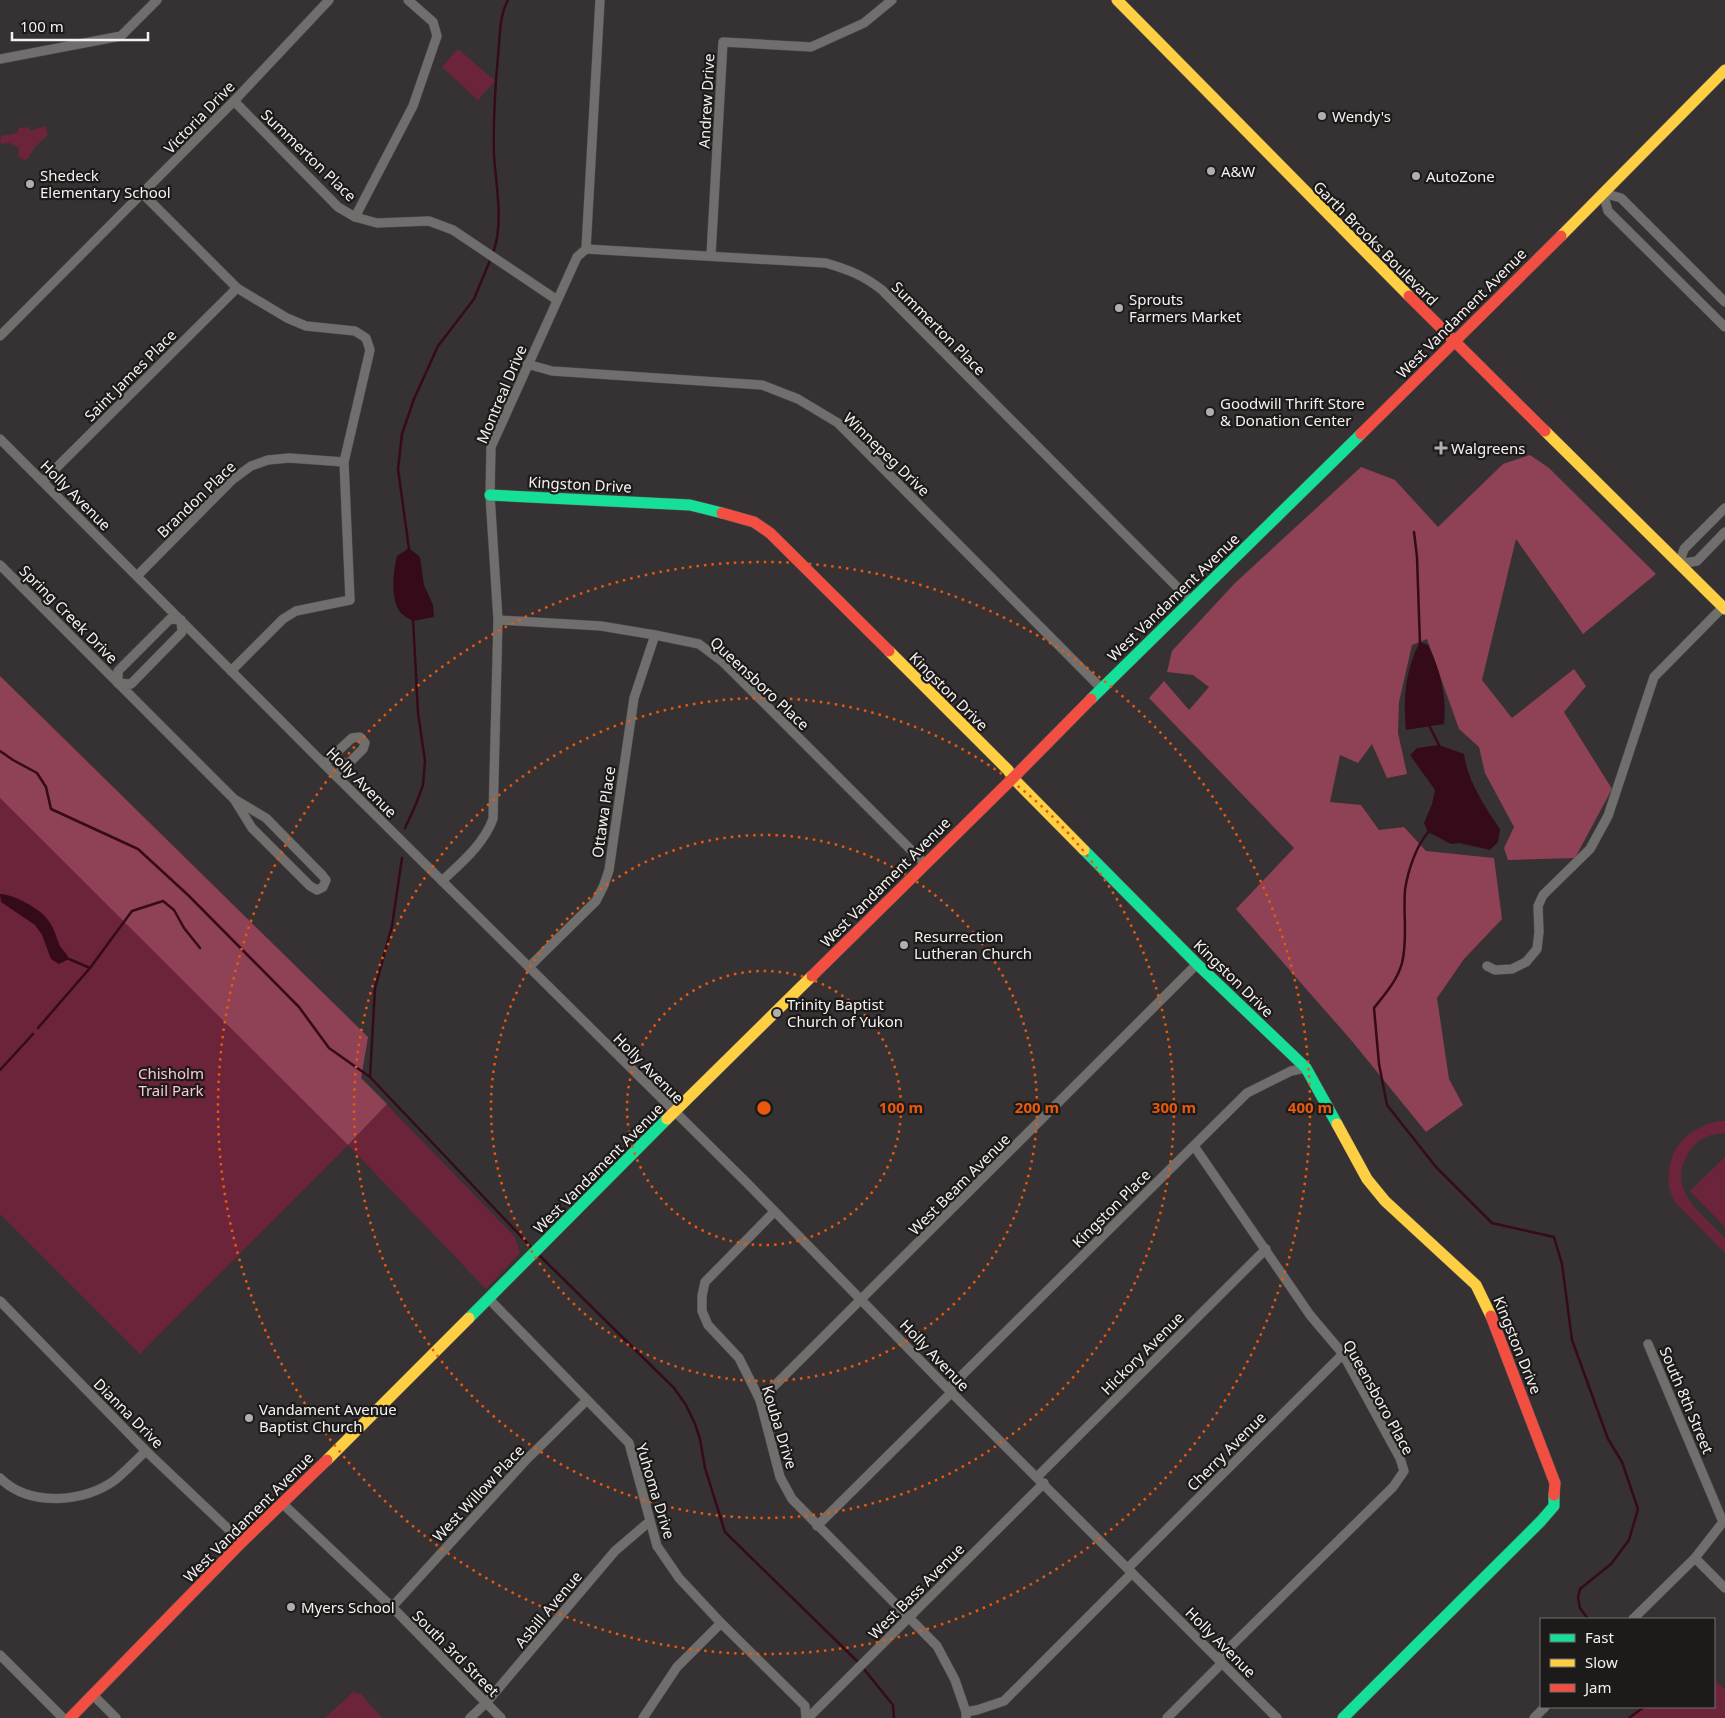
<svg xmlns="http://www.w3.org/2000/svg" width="1725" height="1718" font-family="'Noto Sans',sans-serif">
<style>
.green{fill:#6c243a}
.forest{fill:#8f4155}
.water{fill:#350b19}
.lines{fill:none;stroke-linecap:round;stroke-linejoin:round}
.stream{stroke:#350b19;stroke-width:2.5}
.street-casing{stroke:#514e4f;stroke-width:10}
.fast-casing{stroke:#514e4f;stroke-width:12}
.slow-casing{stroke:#514e4f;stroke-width:12}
.jam-casing{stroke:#514e4f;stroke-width:12}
.street{stroke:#716e6e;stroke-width:9}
.fast{stroke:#16e098;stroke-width:11}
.slow{stroke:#ffcf43;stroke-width:11}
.jam{stroke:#f24e42;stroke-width:11}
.ring{fill:none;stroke:#e8590c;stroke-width:2.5;stroke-dasharray:2.5 5}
.poi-dot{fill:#b2aeae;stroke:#1d1a1a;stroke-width:2}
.labels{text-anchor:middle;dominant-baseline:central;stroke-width:4.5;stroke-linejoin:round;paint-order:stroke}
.street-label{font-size:15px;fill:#f5f1f1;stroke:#1d1a1a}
.poi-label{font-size:15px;fill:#f5f1f1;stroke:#1d1a1a;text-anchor:start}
.park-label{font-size:15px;fill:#fcc7d1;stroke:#1d1a1a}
.centre{fill:#e8590c;stroke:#1d1a1a;stroke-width:2.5}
.ring-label{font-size:15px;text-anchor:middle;font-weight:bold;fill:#e8590c;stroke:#1d1a1a;stroke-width:4.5;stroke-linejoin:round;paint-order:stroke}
</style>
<rect width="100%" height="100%" fill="#363233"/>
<!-- green -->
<g class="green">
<polygon points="458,49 495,81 478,100 442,67"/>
<path d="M45 126 48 135C40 142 32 148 29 158L25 160 18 157 19 148 10 143 2 144 0 142 1 136 17 133 19 128 29 127 30 131Z"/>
<polygon points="0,676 368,1037 361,1078 515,1237 520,1253 486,1289 348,1145 140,1354 0,1214"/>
<path d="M1719 1121H1725V1133C1711 1133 1697 1139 1689 1152 1665 1189 1701 1213 1725 1238V1253L1676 1203C1668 1191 1667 1179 1670 1165 1676 1139 1694 1127 1719 1121Z"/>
<polygon points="1725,1157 1725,1227 1690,1191"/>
<polygon points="1714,1679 1725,1690 1725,1718 1630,1718 1642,1707 1714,1707"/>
<polygon points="353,1692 361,1694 382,1718 325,1718"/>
</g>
<!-- forest -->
<g class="forest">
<polygon points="1530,455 1549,468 1656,574 1583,634 1516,539 1482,680 1512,718 1574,669 1586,686 1564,712 1612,789 1575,858 1508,860 1504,848 1514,827 1485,773 1479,747 1459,729 1427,639 1412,645 1399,702 1398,733 1407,774 1387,778 1372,744 1358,763 1340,755 1330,802 1361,805 1379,830 1404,827 1426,851 1494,858 1502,919 1464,959 1437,998 1449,1079 1463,1105 1426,1132 1351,1040 1236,909 1294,848 1149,698 1164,681 1189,710 1209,687 1193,675 1167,672 1172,651 1235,583 1361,467 1395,480 1438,527 1503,464"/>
<polygon points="0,676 368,1037 361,1078 387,1104 348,1145 0,798"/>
</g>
<!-- water -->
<g class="water">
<path d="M409 548 420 557 424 585 433 605 434 617 413 621C410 619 405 617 402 614 390 603 393 571 397 556Z"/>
<path d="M1420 642 1428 645C1440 668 1447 698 1444 724L1406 730C1403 699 1405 670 1420 642Z"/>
<path d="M1439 745 1464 754C1468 782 1485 807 1500 829L1498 842 1490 850 1459 843 1451 844 1428 832 1424 823 1432 804 1435 790 1410 755 1417 748Z"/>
<path d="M0 894C13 894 41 909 48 920 54 927 56 937 60 946 63 951 67 953 69 959L59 964 51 959 42 935 35 925 1 902Z"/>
</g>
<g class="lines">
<!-- stream -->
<g class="stream">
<path d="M493 253C504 223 496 187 494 155 493 122 495 89 498 56 500 37 499 17 508 0"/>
<polyline points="1414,532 1417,557 1420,645"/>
<polyline points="409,549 398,469 402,434 414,399 438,346 474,299 491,258"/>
<polyline points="1429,725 1439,745 1437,747"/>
<polyline points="0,751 13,760 37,773 46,787 51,809 138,849 188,895 299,1007 329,1048 370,1077 533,1249"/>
<polyline points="405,828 416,804 423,785 425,761 418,713 413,619"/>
<path d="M1429 831C1416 846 1408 870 1405 890 1403 914 1408 939 1402 963 1397 981 1385 994 1374 1008L1379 1064 1387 1105 1436 1167 1492 1223 1554 1237 1562 1264 1572 1340 1608 1439 1622 1462 1638 1509 1629 1540 1611 1564 1580 1589 1578 1597 1580 1608 1588 1619"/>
<polyline points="69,959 90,968"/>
<polyline points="38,1028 90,968 132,911 163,901 174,910 184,928 200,948"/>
<polyline points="0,1070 33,1034"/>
<polyline points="370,1077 375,988 392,926 402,858"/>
<polyline points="539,1255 674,1388 686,1405 695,1424 700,1439 705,1468 725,1532 860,1664"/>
<polyline points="863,1668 893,1705 894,1718"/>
<polyline points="1629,1718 1644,1707"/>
</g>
<defs>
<g id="street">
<polyline points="0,59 121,36 157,0"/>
<polyline points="234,101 338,207 355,217 377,223 429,221 453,230 557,300"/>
<polyline points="1603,193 1608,211 1725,327"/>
<polyline points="1603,193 1621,198 1725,302"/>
<polyline points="143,194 237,288 287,318 306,326 355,331 366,338 370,350 344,462 350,600 296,611 283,619 231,671"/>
<polyline points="355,217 413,106 437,36 433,22 408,0"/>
<path d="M586 249 826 263C849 270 863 275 882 290L1190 600"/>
<polyline points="711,255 723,42 811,47 864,23 892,0"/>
<polyline points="0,336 234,101 329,0"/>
<polyline points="527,364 552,371 762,385 798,399 838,423 1101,688"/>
<polyline points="0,439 324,764 747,1183 948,1389 1277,1718"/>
<polyline points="43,481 237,288"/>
<polyline points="1725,508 1684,549 1679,564 1697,561 1725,532"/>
<polyline points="0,565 234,799 266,818 322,875 326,880 323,887 317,890 310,886 252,828 234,799"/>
<polyline points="137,576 232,480 251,466 268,460 289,458 344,462"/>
<polygon points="170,619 181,620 182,632 131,684 118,683 118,671"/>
<polyline points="498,620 601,626 655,635 699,644 723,662 925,864"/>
<polyline points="324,764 352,738 360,737 365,743 363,749 336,776"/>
<path d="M442 881C462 862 483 845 493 819L498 620 490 495 491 447 577 257 586 249 600 0"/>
<polyline points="1487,966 1495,970 1512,969 1526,962 1537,949 1539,932 1538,906 1543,895 1590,849 1608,816 1654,677 1723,607"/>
<polyline points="529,967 596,901 604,885 609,870 634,698 655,635"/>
<polyline points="1194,1146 1310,1315 1343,1354 1400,1458 1404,1471 1393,1487 1218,1659"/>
<polyline points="774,1212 705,1282 702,1296 702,1311 708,1325 739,1358 760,1400 780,1477 792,1499 937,1646 955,1680 966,1712 966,1718"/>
<polyline points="489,1299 629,1443 657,1546 679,1578 721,1623 805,1706 806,1718"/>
<polyline points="0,1301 146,1451 242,1542"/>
<polyline points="1648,1344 1723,1522"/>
<polyline points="948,1389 1247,1093 1291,1071 1306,1068"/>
<polyline points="760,1400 1197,964"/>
<polyline points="1037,1477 1266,1249"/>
<path d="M0 1478C29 1507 84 1503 115 1480 126 1471 136 1460 146 1451"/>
<polyline points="283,1504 392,1607 501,1718"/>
<polyline points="817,1526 952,1392"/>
<polyline points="1695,1558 1725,1588"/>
<polyline points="1128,1568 1343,1354"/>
<polyline points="392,1607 527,1459 587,1400"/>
<polyline points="1633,1619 1695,1558 1723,1522 1725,1521"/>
<polyline points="0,1655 63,1718"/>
<polyline points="93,1695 116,1718"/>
<polyline points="966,1712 977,1710 1004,1701 1132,1573"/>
<polyline points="470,1718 486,1703 615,1551 650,1521"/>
<polyline points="643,1718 677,1667 721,1623"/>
<polyline points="808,1718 1044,1483"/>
<polyline points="1167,1718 1222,1663"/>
<polyline points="1534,1718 1545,1707"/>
</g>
<g id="fast">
<polyline points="490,495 690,505 722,513"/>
<polyline points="1091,699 1361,434"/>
<polyline points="1084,850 1197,964 1306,1068 1337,1124"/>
<polyline points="469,1318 667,1119"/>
<polyline points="1343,1718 1541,1521 1554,1506 1554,1495"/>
</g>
<g id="slow">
<polyline points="1117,0 1409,296"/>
<polyline points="1561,236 1725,70"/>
<polyline points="1545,431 1725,609"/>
<polyline points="889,651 1008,770 1013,778 1084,850"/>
<polyline points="667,1119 812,976"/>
<polyline points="1337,1124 1367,1179 1385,1201 1476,1285 1491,1316"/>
<polyline points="327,1460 469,1318"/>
</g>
<g id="jam">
<polyline points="1409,296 1545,431"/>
<polyline points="1361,434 1561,236"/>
<polyline points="722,513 754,522 770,533 889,651"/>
<polyline points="812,976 1013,778 1091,699"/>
<polyline points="1491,1316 1555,1483 1554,1495"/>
<polyline points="70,1718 242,1542 327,1460"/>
</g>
</defs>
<!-- street casing -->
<use href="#street" class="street-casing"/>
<!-- fast casing -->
<use href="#fast" class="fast-casing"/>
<!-- slow casing -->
<use href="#slow" class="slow-casing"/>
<!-- jam casing -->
<use href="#jam" class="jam-casing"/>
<!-- street -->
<use href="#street" class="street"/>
<!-- fast -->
<use href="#fast" class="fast"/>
<!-- slow -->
<use href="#slow" class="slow"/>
<!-- jam -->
<use href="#jam" class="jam"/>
</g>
<!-- distance rings -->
<g class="ring">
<circle cx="764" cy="1108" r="137"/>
<circle cx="764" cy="1108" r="273"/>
<circle cx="764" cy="1108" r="410"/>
<circle cx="764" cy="1108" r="546"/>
</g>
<!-- markers -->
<g class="poi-dot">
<circle cx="1322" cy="116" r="5"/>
<circle cx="1211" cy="171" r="5"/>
<circle cx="1416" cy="176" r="5"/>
<circle cx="30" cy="184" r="5"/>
<circle cx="1119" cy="308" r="5"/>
<circle cx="1210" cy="412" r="5"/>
<path d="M1438.5 440.5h5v5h5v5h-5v5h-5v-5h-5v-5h5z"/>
<circle cx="904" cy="945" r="5"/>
<circle cx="777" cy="1013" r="5"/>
<circle cx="249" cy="1418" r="5"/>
<circle cx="291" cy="1607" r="5"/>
</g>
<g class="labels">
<!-- street labels -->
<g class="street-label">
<text transform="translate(706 101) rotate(-87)">Andrew Drive</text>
<text transform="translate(199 117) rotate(-46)">Victoria Drive</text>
<text transform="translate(309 155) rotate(44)">Summerton Place</text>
<text transform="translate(1376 243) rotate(45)">Garth Brooks Boulevard</text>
<text transform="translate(1461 313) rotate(-45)">West Vandament Avenue</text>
<text transform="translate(939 328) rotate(45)">Summerton Place</text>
<text transform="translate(130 375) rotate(-45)">Saint James Place</text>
<text transform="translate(501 394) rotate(-67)">Montreal Drive</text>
<text transform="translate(887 454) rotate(44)">Winnepeg Drive</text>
<text transform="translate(580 484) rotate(3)">Kingston Drive</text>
<text transform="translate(76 495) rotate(45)">Holly Avenue</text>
<text transform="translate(196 499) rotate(-44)">Brandon Place</text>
<text transform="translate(1173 597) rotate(-44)">West Vandament Avenue</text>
<text transform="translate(69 614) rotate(45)">Spring Creek Drive</text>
<text transform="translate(760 683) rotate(43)">Queensboro Place</text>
<text transform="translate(949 691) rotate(45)">Kingston Drive</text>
<text transform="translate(362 782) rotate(45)">Holly Avenue</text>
<text transform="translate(603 812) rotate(-82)">Ottawa Place</text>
<text transform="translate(885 882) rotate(-45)">West Vandament Avenue</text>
<text transform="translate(1234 978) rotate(44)">Kingston Drive</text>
<text transform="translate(649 1068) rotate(45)">Holly Avenue</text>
<text transform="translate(598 1168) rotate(-45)">West Vandament Avenue</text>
<text transform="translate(959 1184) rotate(-45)">West Beam Avenue</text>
<text transform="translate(1111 1208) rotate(-45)">Kingston Place</text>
<text transform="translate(1518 1345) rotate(68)">Kingston Drive</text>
<text transform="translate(1142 1353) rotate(-45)">Hickory Avenue</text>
<text transform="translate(935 1355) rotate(46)">Holly Avenue</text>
<text transform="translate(1379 1397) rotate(61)">Queensboro Place</text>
<text transform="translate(1687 1400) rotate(67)">South 8th Street</text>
<text transform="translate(129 1413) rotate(45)">Dianna Drive</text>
<text transform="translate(780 1427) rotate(73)">Kouba Drive</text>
<text transform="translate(1226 1451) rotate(-45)">Cherry Avenue</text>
<text transform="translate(656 1491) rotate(73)">Yuhoma Drive</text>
<text transform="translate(478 1493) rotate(-47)">West Willow Place</text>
<text transform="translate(248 1517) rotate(-45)">West Vandament Avenue</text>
<text transform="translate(916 1591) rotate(-45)">West Bass Avenue</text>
<text transform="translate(548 1609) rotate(-50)">Asbill Avenue</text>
<text transform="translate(1221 1642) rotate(45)">Holly Avenue</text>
<text transform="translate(456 1653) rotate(45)">South 3rd Street</text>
</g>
<!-- poi labels -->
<g class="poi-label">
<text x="1332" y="116">Wendy's</text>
<text x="1221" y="171">A&amp;W</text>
<text x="40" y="175">Shedeck<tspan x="40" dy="17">Elementary School</tspan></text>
<text x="1426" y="176">AutoZone</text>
<text x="1129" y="299">Sprouts<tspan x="1129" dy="17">Farmers Market</tspan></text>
<text x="1220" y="403">Goodwill Thrift Store<tspan x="1220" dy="17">&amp; Donation Center</tspan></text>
<text x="1451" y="448">Walgreens</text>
<text x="914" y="936">Resurrection<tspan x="914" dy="17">Lutheran Church</tspan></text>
<text x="787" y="1004">Trinity Baptist<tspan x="787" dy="17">Church of Yukon</tspan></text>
<text x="259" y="1409">Vandament Avenue<tspan x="259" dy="17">Baptist Church</tspan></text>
<text x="301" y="1607">Myers School</text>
</g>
<!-- park labels -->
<g class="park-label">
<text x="171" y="1073">Chisholm<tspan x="171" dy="17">Trail Park</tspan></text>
</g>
</g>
<circle cx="764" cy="1108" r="8" class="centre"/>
<g class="ring-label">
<text x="901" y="1113">100 m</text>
<text x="1037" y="1113">200 m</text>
<text x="1174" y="1113">300 m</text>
<text x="1310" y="1113">400 m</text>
</g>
<!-- legend -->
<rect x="1540" y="1618" width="175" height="90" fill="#1d1a1a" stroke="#737070"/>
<rect x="1550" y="1634" width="25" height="8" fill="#16e098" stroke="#737070"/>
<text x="1585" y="1643" font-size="15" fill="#f5f1f1">Fast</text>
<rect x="1550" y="1659" width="25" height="8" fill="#ffcf43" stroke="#737070"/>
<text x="1585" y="1668" font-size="15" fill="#f5f1f1">Slow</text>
<rect x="1550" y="1684" width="25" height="8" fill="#f24e42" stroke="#737070"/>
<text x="1585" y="1693" font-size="15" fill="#f5f1f1">Jam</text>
<!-- scale -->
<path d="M12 32v8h136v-8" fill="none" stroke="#f5f1f1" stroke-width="2.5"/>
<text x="20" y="32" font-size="15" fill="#f5f1f1" stroke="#1d1a1a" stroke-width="4" paint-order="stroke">100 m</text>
</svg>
